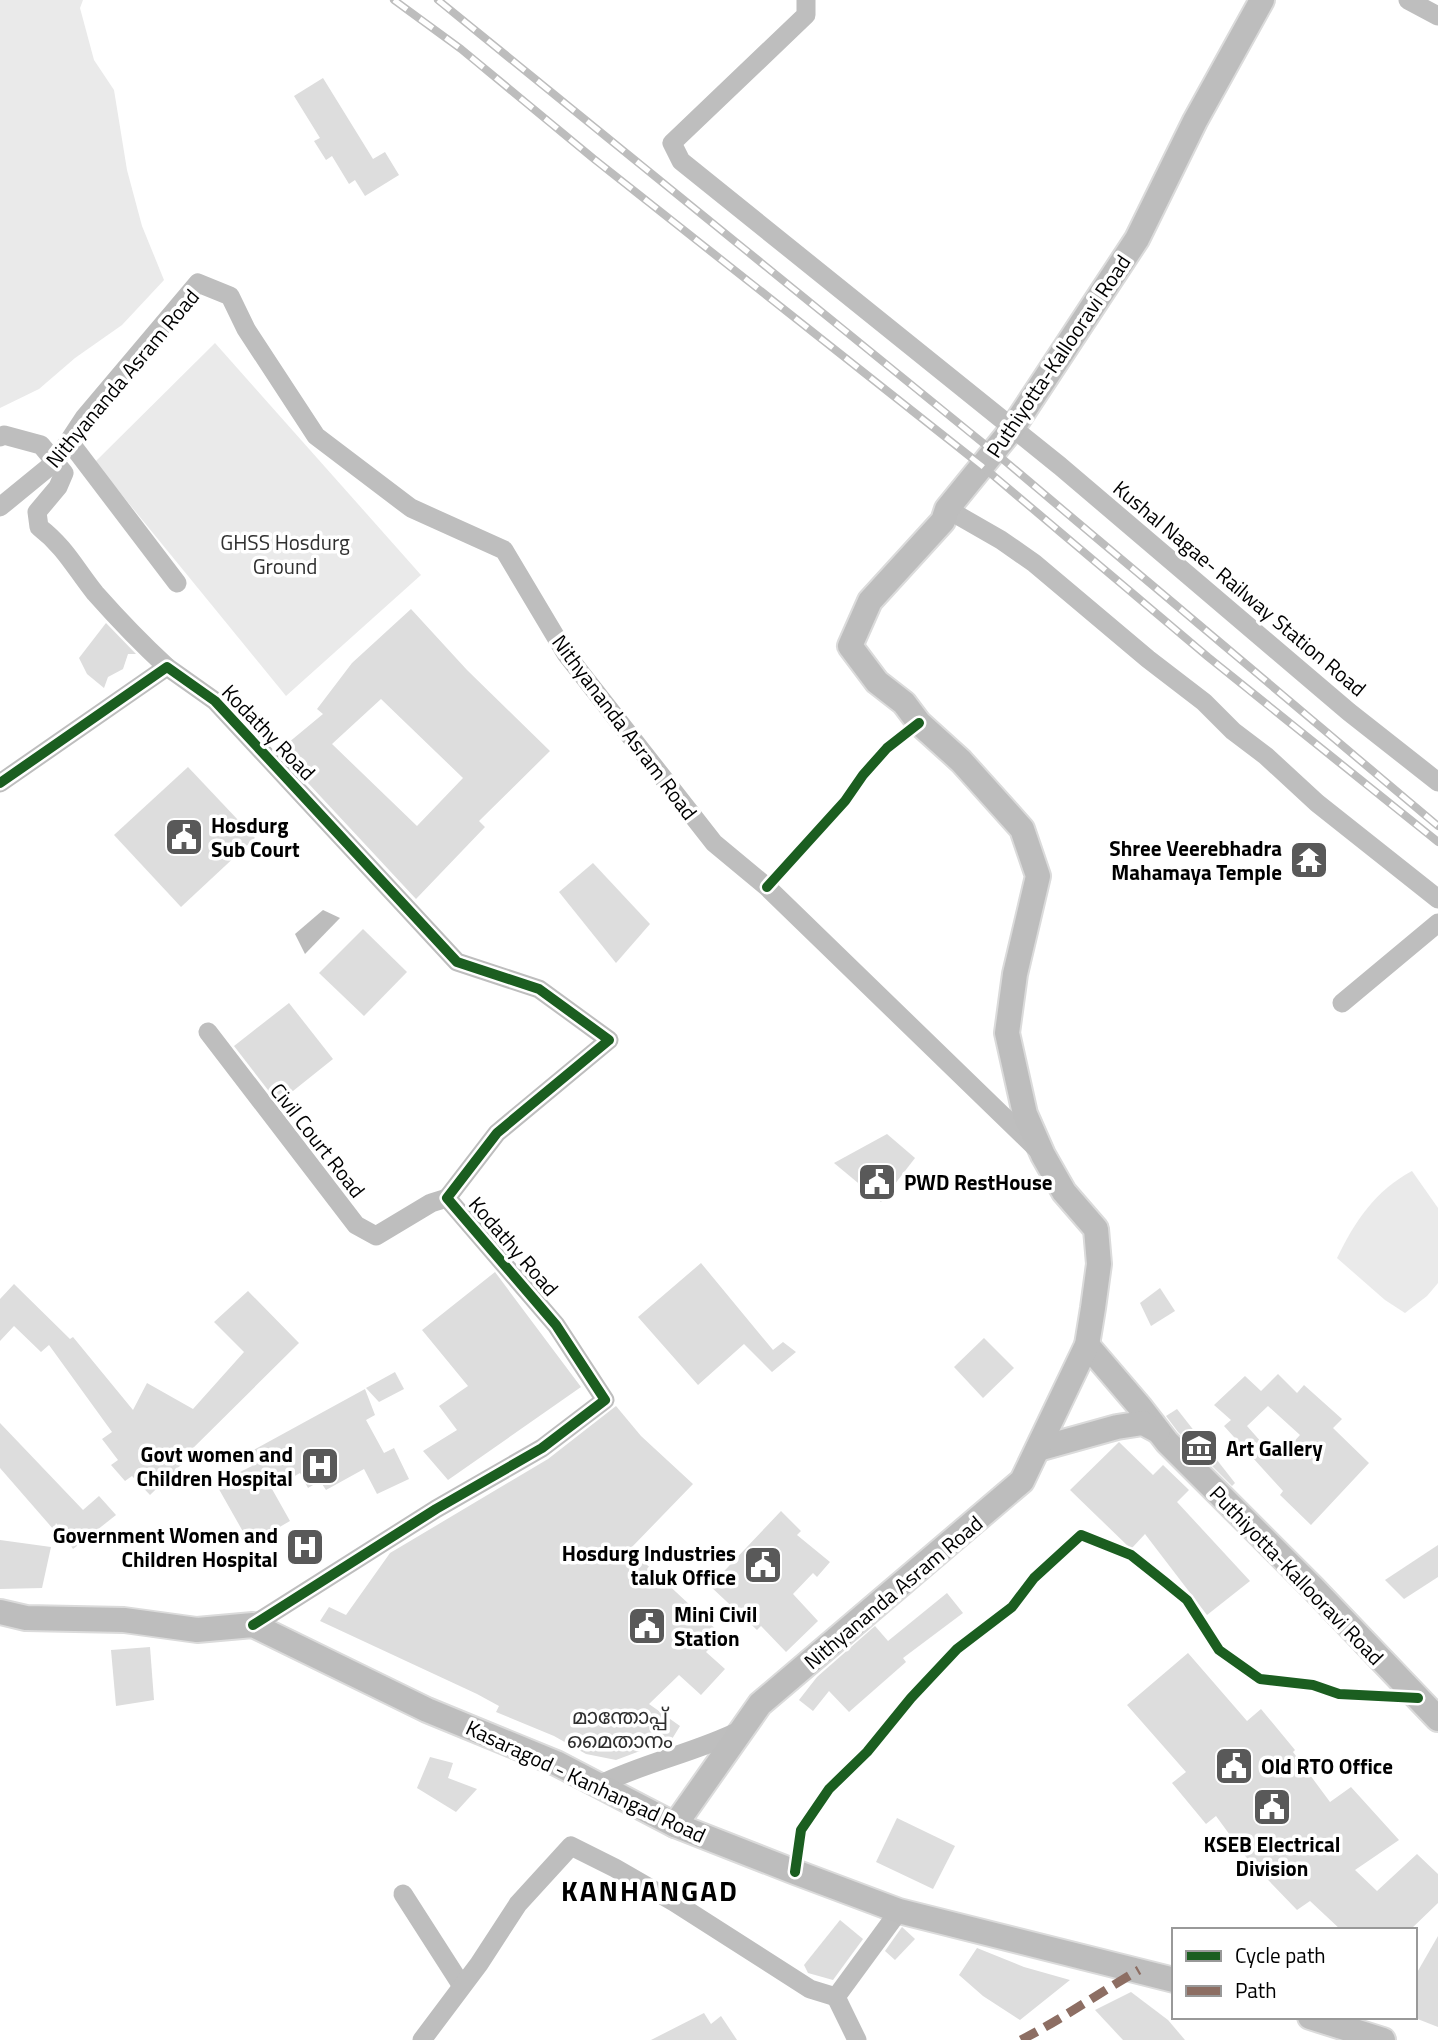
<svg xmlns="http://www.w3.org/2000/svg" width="1438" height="2040" font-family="'Titillium Web','Noto Sans Malayalam',sans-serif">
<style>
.green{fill:#eaeaea}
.water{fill:#bcbcbc}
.building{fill:#ddd;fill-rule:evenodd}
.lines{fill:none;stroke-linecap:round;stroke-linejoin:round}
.major-casing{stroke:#dbdbdb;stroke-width:28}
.minor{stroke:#bebebe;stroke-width:19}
.major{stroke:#bdbdbd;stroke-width:24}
.rail-casing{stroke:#bdbdbd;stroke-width:8}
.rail{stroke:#fff;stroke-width:5;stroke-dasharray:16;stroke-linecap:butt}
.quiet{stroke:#8d6e63;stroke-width:9;stroke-dasharray:18 9;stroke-linecap:butt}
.cycleway-casing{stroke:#fff;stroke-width:15}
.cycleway{stroke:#1b5e20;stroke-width:10}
.labels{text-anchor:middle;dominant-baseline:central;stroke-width:7;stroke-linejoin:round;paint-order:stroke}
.street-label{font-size:21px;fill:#000;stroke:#fff}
.park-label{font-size:21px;fill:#303030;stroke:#fff}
.poi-label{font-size:21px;font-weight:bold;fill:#000;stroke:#fff;text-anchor:start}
.district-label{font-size:28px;font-weight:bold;letter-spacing:2px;fill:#000;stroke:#fff}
</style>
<rect width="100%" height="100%" fill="#fff"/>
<!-- green -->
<g class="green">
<polygon points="0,0 83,0 80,8 94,60 114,90 127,170 142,226 164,280 122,325 75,358 39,389 0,408"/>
<polygon points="215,343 421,575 286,696 95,462"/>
<path d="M1412 1171 1438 1208V1283L1427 1296 1405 1313 1385 1300 1337 1258C1355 1221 1375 1191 1412 1171Z"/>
</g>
<!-- water -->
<polygon class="water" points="323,910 340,918 305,954 295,934"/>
<!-- building -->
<g class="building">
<polygon points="323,78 373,159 385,152 399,175 365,196 355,180 349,184 332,156 326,160 314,141 320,138 294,96"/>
<path d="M411 609 467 670 550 751 479 821 485 827 416 899 281 754 288 743 323 714 317 709 352 663ZM381 699 463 778 417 826 332 744Z"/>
<polygon points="106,623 136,654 128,654 123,669 108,677 104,688 87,674 79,658"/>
<polygon points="188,767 255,838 181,907 114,835"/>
<polygon points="593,863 650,924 616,963 559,892"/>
<polygon points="363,929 407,972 364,1016 319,973"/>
<polygon points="289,1003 333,1059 278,1103 234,1046"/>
<polygon points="887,1134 915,1158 881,1202 834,1163"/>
<polygon points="701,1263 773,1350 783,1342 796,1352 772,1372 744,1344 698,1385 638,1317"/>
<polygon points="495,1272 581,1387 448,1480 423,1451 457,1430 439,1406 468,1386 422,1330"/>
<polygon points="14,1284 70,1339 73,1337 133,1410 147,1383 193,1409 244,1352 214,1322 248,1291 299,1343 180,1461 183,1463 150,1495 132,1476 125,1481 111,1465 118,1460 102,1439 112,1432 49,1345 41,1352 14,1326 0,1341 0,1299"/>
<polygon points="1160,1288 1175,1311 1151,1326 1140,1303"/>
<polygon points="984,1338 1014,1368 983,1398 954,1367"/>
<polygon points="395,1372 404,1389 379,1402 366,1388"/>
<path d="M1278 1374 1297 1393 1304 1385 1342 1419 1333 1428 1369 1463 1311 1525 1280 1495 1283 1491 1224 1426 1231 1420 1214 1405 1245 1376 1261 1391ZM1268 1406 1300 1435 1277 1460 1247 1426Z"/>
<polygon points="365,1389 375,1415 366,1420 384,1453 394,1448 409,1479 377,1494 364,1469 326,1490 320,1481 308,1488 300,1473 272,1489 290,1521 250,1544 216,1484 252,1466 246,1454"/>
<polygon points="616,1406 641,1436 693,1484 630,1549 722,1635 706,1652 725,1669 701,1695 679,1675 649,1704 680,1726 672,1739 616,1760 586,1754 554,1736 496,1712 499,1706 477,1694 320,1621 329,1607 346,1615 390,1553 548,1459"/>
<polygon points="1177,1409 1235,1483 1232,1486 1178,1432 1166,1416"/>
<polygon points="0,1423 83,1510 99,1496 116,1515 73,1549 56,1523 54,1530 0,1468"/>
<polygon points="1119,1442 1153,1475 1163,1465 1189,1490 1177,1502 1250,1581 1207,1615 1145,1534 1131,1549 1070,1490"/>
<polygon points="781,1511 801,1531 797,1535 830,1562 817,1577 813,1573 793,1594 818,1621 786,1652 761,1626 757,1630 710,1586"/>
<polygon points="0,1540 51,1547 42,1588 0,1589"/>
<polygon points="1438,1545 1438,1577 1404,1599 1385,1580"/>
<polygon points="947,1593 963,1613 903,1658 906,1662 849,1712 829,1691 813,1711 799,1700 817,1677 875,1626 888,1641"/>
<polygon points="150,1647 154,1700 116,1706 111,1650"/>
<polygon points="1188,1653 1247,1721 1261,1709 1295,1750 1293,1752 1330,1802 1351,1787 1399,1840 1355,1870 1377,1891 1417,1854 1438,1874 1438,1903 1410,1930 1341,1930 1310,1901 1297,1910 1246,1857 1216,1816 1206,1824 1172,1783 1186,1772 1127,1705"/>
<polygon points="430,1757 453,1763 448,1778 477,1789 456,1812 417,1788"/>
<polygon points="897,1818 955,1846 933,1889 876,1862"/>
<polygon points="840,1920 863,1939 833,1980 808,1973 804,1965"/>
<polygon points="902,1927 915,1939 895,1960 885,1951"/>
<polygon points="1438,1936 1438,2027 1415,2018 1415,1976"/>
<polygon points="977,1948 1024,1967 1070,1980 1020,2020 983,1996 959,1975"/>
<polygon points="1131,1992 1168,2020 1185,2040 1123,2040 1095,2010"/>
<polygon points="704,2013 711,2024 721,2016 737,2040 651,2040"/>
</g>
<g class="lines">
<defs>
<g id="major">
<polyline points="1087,1345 1140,1407 1167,1442 1313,1588 1438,1719"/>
<polyline points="1038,1449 1117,1427 1143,1423 1158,1431"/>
<polyline points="0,1612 26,1618 124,1620 197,1630 253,1625 427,1710 556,1763 675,1825 795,1872 899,1911 1174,1980"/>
<polyline points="675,1825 760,1704 1022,1481 1087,1345 1093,1308 1099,1264 1096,1229 1064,1192 1043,1155 1025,1114 1007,1033 1015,974 1038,876 1022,829 961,761 919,723 904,703 877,682 850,646 870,601 943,521 947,509 1012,429 1137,239 1195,121 1262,0"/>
<polyline points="1310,2017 1383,2040"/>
</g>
</defs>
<!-- major casing -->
<use href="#major" class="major-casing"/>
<!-- minor -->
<g class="minor">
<polyline points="806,0 806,15 672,143 681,161 1060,466 1349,712 1438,782"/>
<polyline points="1408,0 1438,16"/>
<path d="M0 437 4 435 41 445 64 473 58 487 37 512 39 527C65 547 75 568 95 593 118 619 141 643 167 667"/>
<polyline points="69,441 177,583"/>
<polyline points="0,507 55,462 84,418 198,283 230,296 246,329 316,436 411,508 504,550 566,654 714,843 767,887 1037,1149"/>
<polyline points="947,509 1001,540 1034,563 1148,659 1204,702 1233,731 1266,756 1317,803 1438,899"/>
<polyline points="0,783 167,667 215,701 457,962 539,989 609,1040 497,1133 447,1198 556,1325 605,1400 542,1448 436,1509 253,1625"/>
<polyline points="1342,1003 1438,923"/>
<polyline points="208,1032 356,1225 376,1236 431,1203 447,1198"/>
<path d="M599 1785C645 1762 695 1753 741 1730"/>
<polyline points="403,1894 462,1986"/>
<polyline points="422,2040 479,1964 518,1904 571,1846 615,1868 674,1902 810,1989 836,1997"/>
<polyline points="857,2040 836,1997 899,1911"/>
</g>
<!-- major -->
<use href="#major" class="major"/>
<defs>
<g id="rail">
<polyline points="394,0 461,49 594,159 982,466 1208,657 1438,842"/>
<polyline points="438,0 999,456 1438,826"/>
</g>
</defs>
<!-- rail casing -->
<use href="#rail" class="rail-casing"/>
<!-- rail -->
<use href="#rail" class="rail"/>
<!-- quiet -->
<path class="quiet" d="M1021 2040C1062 2019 1099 1993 1139 1970"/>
<defs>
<g id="cycleway">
<polyline points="0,783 167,667 215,701 457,962 539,989 609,1040 497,1133 447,1198 556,1325 605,1400 542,1448 436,1509 253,1625"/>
<polyline points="767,887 845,801 863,775 887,748 919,723"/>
<polyline points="795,1872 801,1830 829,1789 867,1752 911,1698 957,1649 1012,1607 1034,1578 1081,1535 1131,1555 1165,1582 1187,1600 1219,1650 1260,1679 1313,1685 1339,1694 1418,1698"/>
</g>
</defs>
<!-- cycleway casing -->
<use href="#cycleway" class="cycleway-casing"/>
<!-- cycleway -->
<use href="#cycleway" class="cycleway"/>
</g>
<!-- icons -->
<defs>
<symbol id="civic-square" viewBox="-11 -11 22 22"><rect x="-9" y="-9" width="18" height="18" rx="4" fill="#595959" stroke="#fff"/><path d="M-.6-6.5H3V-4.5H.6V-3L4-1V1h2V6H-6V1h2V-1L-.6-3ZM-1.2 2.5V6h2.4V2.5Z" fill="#fff"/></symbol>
<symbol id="temple-square" viewBox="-11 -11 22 22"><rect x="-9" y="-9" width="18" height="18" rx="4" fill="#595959" stroke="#fff"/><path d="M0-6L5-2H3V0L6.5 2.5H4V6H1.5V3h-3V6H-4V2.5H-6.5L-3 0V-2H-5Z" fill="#fff"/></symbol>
<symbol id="museum-square" viewBox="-11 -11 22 22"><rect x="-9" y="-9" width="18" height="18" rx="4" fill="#595959" stroke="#fff"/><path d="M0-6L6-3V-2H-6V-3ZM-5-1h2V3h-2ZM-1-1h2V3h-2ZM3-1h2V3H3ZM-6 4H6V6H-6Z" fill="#fff"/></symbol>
<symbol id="hospital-square" viewBox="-11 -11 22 22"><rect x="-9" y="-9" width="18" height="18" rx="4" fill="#595959" stroke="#fff"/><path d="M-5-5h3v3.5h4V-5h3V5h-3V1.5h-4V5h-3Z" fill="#fff"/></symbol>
</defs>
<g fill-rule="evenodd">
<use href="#civic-square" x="162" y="815" width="44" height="44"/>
<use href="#temple-square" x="1287" y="838" width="44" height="44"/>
<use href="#civic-square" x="855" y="1160" width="44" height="44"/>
<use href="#museum-square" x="1177" y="1426" width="44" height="44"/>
<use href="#hospital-square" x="298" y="1444" width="44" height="44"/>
<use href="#hospital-square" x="283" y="1525" width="44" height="44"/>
<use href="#civic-square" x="741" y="1543" width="44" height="44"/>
<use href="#civic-square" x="625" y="1604" width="44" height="44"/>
<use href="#civic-square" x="1212" y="1744" width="44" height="44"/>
<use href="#civic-square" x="1250" y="1785" width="44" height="44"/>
</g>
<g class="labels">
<!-- street labels -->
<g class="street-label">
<text transform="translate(1058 356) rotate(-56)">Puthiyotta-Kallooravi Road</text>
<text transform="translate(122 378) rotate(-50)">Nithyananda Asram Road</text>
<text transform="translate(1240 588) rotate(40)">Kushal Nagae- Railway Station Road</text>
<text transform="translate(625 727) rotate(53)">Nithyananda Asram Road</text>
<text transform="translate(269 732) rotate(46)">Kodathy Road</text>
<text transform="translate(318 1140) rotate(52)">Civil Court Road</text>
<text transform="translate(514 1246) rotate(49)">Kodathy Road</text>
<text transform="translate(1297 1575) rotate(46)">Puthiyotta-Kallooravi Road</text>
<text transform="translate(893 1592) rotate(-40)">Nithyananda Asram Road</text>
<text transform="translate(586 1781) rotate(25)">Kasaragod - Kanhangad Road</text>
</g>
<!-- park labels -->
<g class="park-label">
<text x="285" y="542">GHSS Hosdurg<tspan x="285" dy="24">Ground</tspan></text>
<text x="620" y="1716">മാന്തോപ്പ്<tspan x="620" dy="24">മൈതാനം</tspan></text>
</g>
<!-- poi labels -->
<g class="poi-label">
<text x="211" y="825">Hosdurg<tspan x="211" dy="24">Sub Court</tspan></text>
<text x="1282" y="848" text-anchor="end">Shree Veerebhadra<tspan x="1282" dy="24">Mahamaya Temple</tspan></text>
<text x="904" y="1182">PWD RestHouse</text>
<text x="1226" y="1448">Art Gallery</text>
<text x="293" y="1454" text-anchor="end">Govt women and<tspan x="293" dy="24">Children Hospital</tspan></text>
<text x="278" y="1535" text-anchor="end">Government Women and<tspan x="278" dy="24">Children Hospital</tspan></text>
<text x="736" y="1553" text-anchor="end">Hosdurg Industries<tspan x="736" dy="24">taluk Office</tspan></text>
<text x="674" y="1614">Mini Civil<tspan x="674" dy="24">Station</tspan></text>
<text x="1261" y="1766">Old RTO Office</text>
<text x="1272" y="1844" text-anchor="middle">KSEB Electrical<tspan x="1272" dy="24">Division</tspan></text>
</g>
<!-- district labels -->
<g class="district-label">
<text x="650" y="1890">KANHANGAD</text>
</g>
</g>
<!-- legend -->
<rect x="1172" y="1928" width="245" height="91" fill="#ffffff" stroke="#999999" stroke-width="2"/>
<rect x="1186" y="1951" width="35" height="10" fill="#1b5e20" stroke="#999999" stroke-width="2"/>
<text x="1235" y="1963" font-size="21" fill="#000000">Cycle path</text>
<rect x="1186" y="1986" width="35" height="10" fill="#8d6e63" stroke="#999999" stroke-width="2"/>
<text x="1235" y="1998" font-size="21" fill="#000000">Path</text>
</svg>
